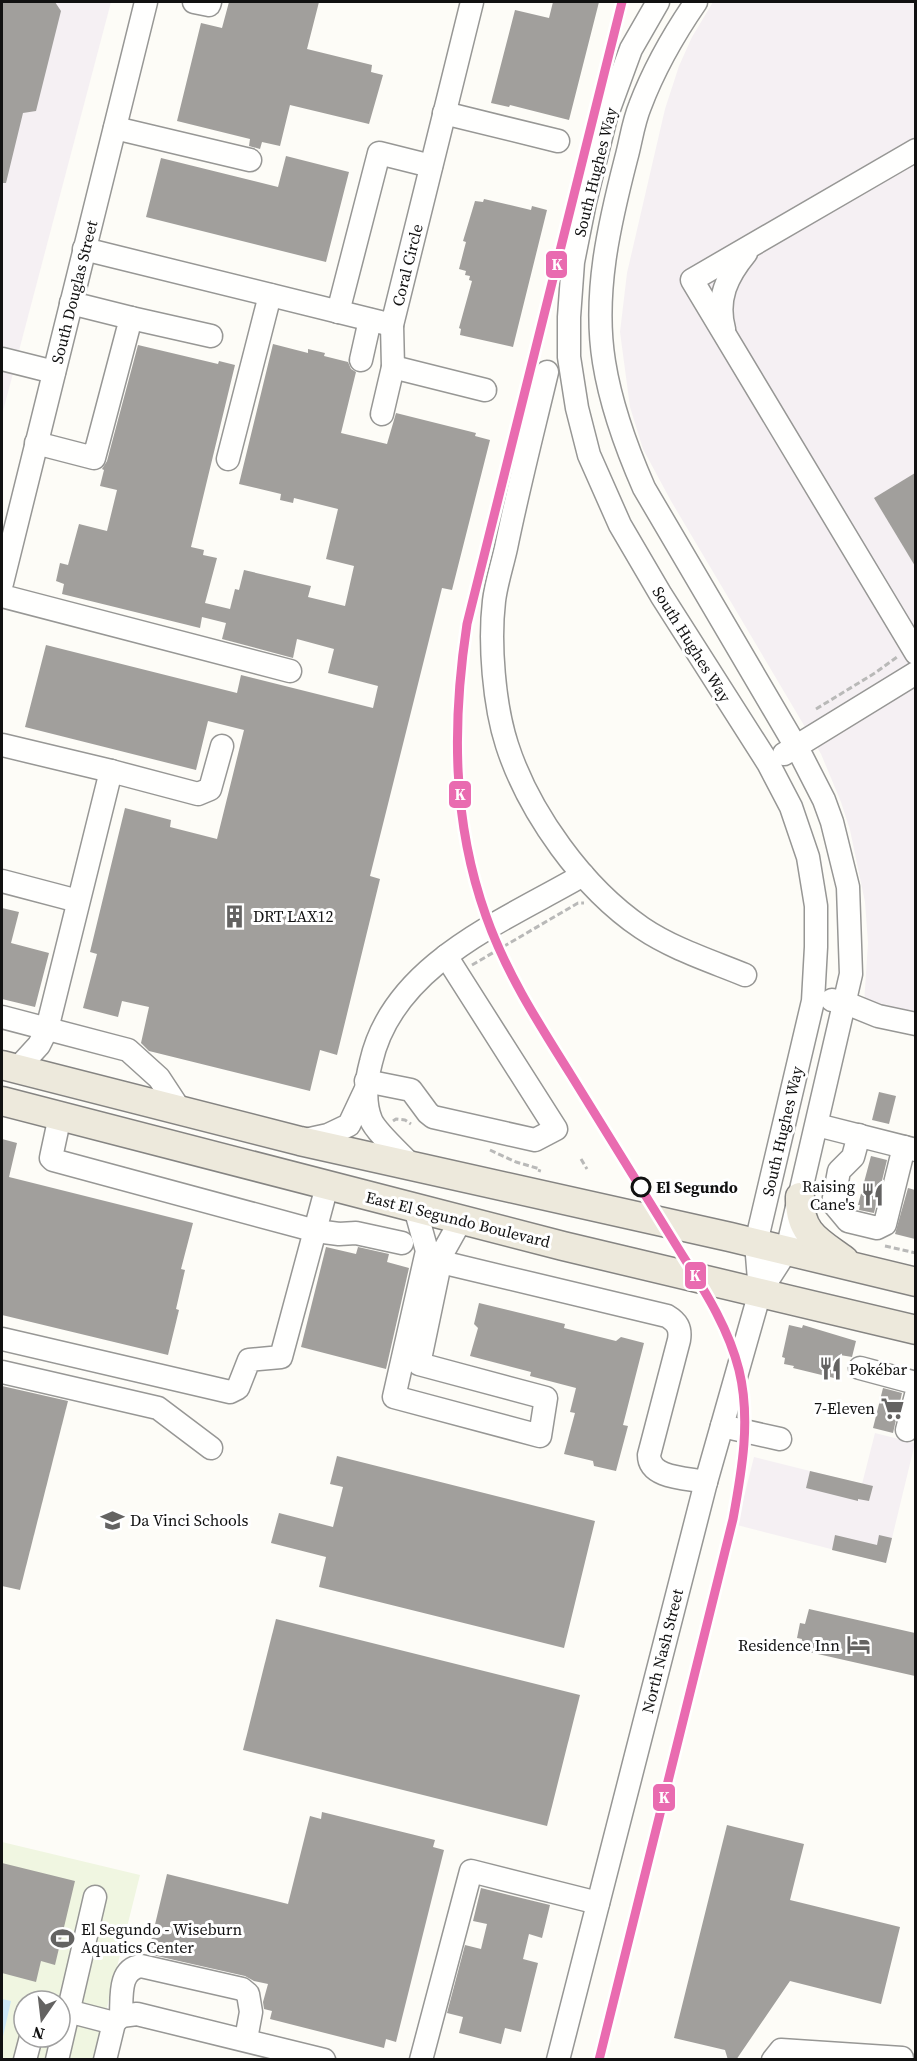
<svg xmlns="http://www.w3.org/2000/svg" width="917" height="2061" font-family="'Source Serif 4',serif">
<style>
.industrial{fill:#f5f0f3}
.pitch{fill:#f0f6e1;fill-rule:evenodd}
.water{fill:#cde8f7}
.building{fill:#a19f9c}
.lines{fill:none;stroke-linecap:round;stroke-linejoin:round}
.minor-casing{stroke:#979795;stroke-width:25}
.major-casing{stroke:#858482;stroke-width:31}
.path{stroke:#b9b9b8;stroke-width:3;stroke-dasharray:6 3;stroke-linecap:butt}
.minor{stroke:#fffffe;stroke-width:22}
.major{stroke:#ede9dc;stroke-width:28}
.rail-1-casing{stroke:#fff;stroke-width:14}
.rail-1{stroke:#e96bb0;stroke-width:9}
.stop-dot{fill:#fff;stroke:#111;stroke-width:3}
.labels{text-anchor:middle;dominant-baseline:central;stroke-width:6;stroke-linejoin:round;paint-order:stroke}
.street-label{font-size:16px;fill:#111;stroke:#fff}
.poi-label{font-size:16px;fill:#111;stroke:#fff;text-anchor:start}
.stop-label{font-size:16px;font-weight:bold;fill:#111;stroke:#fff;text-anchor:start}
.line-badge{stroke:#fff;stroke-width:2}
.badge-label{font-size:16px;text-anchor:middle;font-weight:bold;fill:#fff}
</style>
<rect width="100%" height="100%" fill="#fdfcf7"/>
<!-- industrial -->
<g class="industrial">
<polygon points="2,2 111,2 2,415"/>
<polygon points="713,2 915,2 915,1032 863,1019 868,943 865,902 850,830 841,802 821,754 671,501 643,449 630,407 620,332 627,273 665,109 679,66 692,37"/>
<polygon points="875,1433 915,1443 886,1563 737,1525 754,1457 862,1484"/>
</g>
<!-- pitch -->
<path class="pitch" d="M2 1842 140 1875 94 2059 2 2060ZM24 2001H60V2037H24Z"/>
<!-- water -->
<polygon class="water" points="2,1999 11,2001 2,2041"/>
<!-- building -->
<g class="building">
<polygon points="2,2 55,2 61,11 36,111 23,113 6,183 2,183"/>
<polygon points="229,2 319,2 307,49 372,65 371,72 383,75 369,124 290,105 280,146 262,142 260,149 249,146 250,139 177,121 201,23 222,28"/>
<polygon points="553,2 599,2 569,120 510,105 509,107 491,103 515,10 549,18"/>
<polygon points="286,156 349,172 326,262 146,217 161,158 278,187"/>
<polygon points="484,199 531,210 532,206 547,210 513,347 460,335 461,329 459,328 472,281 469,280 470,276 465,275 466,271 459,269 466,242 463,241 475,201 483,202"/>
<polygon points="273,344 308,353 308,349 325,353 324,356 348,362 351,369 356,372 341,433 387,444 396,413 476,433 475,436 490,440 452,590 442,588 370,876 380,879 337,1055 320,1050 310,1091 149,1051 141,1043 149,1007 122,1001 118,1017 83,1008 97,954 90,952 125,808 171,820 170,827 217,839 244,730 208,721 196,770 25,727 46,645 237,693 241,675 373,708 378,686 328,673 334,649 297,639 293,658 222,639 226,623 202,617 200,628 62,594 64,584 56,581 60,563 68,565 79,524 107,531 117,490 100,486 104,470 102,469 107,461 138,345 218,364 219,361 235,365 191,547 204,550 203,555 217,558 205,603 230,609 235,589 239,590 244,570 311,586 308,597 345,606 354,566 326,559 338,509 294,498 293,503 280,500 281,494 239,484"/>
<polygon points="915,473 915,566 874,498"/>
<polygon points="2,908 19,912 11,943 49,953 35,1007 2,999"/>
<polygon points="879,1092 896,1096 889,1124 872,1120"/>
<polygon points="2,1139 17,1143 9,1177 193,1223 181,1269 185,1270 176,1309 179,1310 168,1355 2,1315"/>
<polygon points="871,1156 887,1160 874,1213 859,1210 860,1205 858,1205"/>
<polygon points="908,1188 915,1190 915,1239 895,1234"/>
<polygon points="326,1247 356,1254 358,1247 389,1254 387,1262 409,1268 386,1369 301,1347"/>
<polygon points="479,1303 565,1324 564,1328 616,1341 621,1337 644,1343 623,1425 628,1426 616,1471 594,1466 593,1461 564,1454 575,1413 570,1412 576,1388 530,1376 531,1372 470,1356 478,1328 474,1324"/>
<polygon points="789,1325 802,1328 803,1325 856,1341 852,1357 840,1355 834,1378 793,1368 794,1366 784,1364 785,1358 782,1357"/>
<polygon points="2,1386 68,1401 20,1590 2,1586"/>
<polygon points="883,1388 902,1393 893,1433 873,1428"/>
<polygon points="337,1456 595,1521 564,1648 319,1587 326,1557 271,1543 279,1513 333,1527 343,1487 330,1484"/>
<polygon points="810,1471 873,1486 869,1501 858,1499 858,1501 806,1488"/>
<polygon points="835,1535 877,1545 879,1535 892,1538 886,1563 832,1550"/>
<polygon points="809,1609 915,1633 915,1676 800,1650 802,1639 797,1638 800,1623 805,1624"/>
<polygon points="276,1619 580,1695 547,1826 243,1750"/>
<polygon points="322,1812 435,1840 433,1847 444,1850 396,2042 386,2039 384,2048 270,2019 272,2011 264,2009 263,2002 268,1984 254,1981 245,1976 148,1954 167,1874 288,1904 310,1816 321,1819"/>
<polygon points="727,1825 804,1844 790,1900 900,1927 881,2004 790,1981 736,2060 728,2060 725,2050 674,2038"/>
<polygon points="2,1863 75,1881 55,1965 41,1961 36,1982 2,1973"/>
<polygon points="481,1888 550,1905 542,1938 529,1934 523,1959 538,1963 521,2032 505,2028 501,2044 459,2033 463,2017 447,2013 465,1945 481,1949 487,1924 473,1921"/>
</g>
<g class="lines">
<defs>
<g id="minor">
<polyline points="194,2 209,5 210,2"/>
<polyline points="658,2 631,49 606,117 585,202 573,262 569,317 569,357 577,408 589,455 620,525 661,595 768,763 791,807 808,857 816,906 816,947 813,1001 756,1243 760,1292"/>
<polyline points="444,113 558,141"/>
<polyline points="115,128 250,160"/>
<polyline points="916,150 692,280 916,653"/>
<polyline points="84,249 392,325 472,2"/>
<polyline points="338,312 379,153 431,166"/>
<polyline points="131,318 211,336"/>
<polyline points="392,325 393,367"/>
<path d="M724 329C716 299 727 276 746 253"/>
<polyline points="2,359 54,372"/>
<polyline points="361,360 370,320"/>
<path d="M547 372C533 431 518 489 506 548 502 566 496 584 494 601 489 643 494 705 507 745 529 813 583 888 642 928 673 949 711 961 745 975"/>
<polyline points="382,414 393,367 485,390"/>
<polyline points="36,443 94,458 131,318 71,303"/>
<polyline points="228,459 270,295"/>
<polyline points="2,583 146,2"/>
<polyline points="2,596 290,671"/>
<polyline points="2,745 111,771"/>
<polyline points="784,754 916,673"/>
<polyline points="2,881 78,901"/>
<polyline points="832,1000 846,1003 878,1016 916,1024"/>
<polyline points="2,1017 128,1050 159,1078 180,1110"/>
<polyline points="17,1069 39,1045 47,1029 111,771 198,794 210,789 222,746"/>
<polyline points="366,1081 411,1090 428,1113 433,1117 535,1140 556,1129 446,956"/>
<polyline points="60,1116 52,1153 51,1158 53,1160 316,1231 339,1234 356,1233 402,1243"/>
<polyline points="817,1125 916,1150"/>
<polyline points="859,1135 853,1157 839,1171 833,1203 848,1221 877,1228 885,1224 904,1147"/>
<polyline points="305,1140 328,1135 349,1125 365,1091"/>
<path d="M411 1165C401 1154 376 1132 371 1120 363 1101 366 1081 371 1062 393 964 504 921 583 875"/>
<polyline points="415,1208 427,1251 394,1397 540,1436 546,1398 419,1364 442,1254 461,1220"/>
<path d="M441 1262 667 1316C677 1322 681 1328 679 1340L649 1455C649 1479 688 1478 706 1482"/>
<polyline points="2,1339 230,1392 238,1388 249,1360 281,1357 327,1186"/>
<polyline points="860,1368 916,1383"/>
<polyline points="2,1372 158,1408 211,1448"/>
<polyline points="722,1426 780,1439"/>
<polyline points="907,1430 916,1395"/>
<polyline points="60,2009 114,2023"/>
<path d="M121 2016C122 1998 118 1969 141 1966L242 1989 248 1994 251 2012 246 2039"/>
<polyline points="121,2016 137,2014 324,2060"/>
<polyline points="25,2060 31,2037"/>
<polyline points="57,2060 95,1897"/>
<polyline points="105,2060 114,2023 121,2016"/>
<polyline points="421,2060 471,1871 598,1903"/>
<path d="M558 2060 706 1482 760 1292 787 1250 851 974 848 887 832 822 824 800 802 757 644 488C626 447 611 406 604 362 593 294 609 225 626 159 631 141 633 123 640 106 654 69 674 34 696 2"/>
<polyline points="773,2060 781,2050 902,2058"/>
</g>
<g id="major">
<polyline points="2,1065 300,1141 730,1237 916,1282"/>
<polyline points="2,1101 563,1246 916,1330"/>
<path d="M800 1197C799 1233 818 1241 844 1260"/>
</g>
</defs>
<!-- minor casing -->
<use href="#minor" class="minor-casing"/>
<!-- major casing -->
<use href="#major" class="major-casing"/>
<!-- path -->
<g class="path">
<polyline points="816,709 875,673 897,657"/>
<polyline points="472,965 578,903 584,903"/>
<polyline points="393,1121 396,1119 405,1120 411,1124"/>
<polyline points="490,1150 516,1162 540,1169 539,1172"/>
<polyline points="581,1159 587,1169"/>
<polyline points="885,1246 916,1253"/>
</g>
<!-- minor -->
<use href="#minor" class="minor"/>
<!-- major -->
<use href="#major" class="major"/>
<defs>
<path id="rail-1" d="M599 2060 733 1519C742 1470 751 1419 739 1370 727 1322 698 1281 673 1240 639 1185 605 1130 571 1075 539 1024 506 973 486 916 452 821 452 723 467 624L622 2"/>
</defs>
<!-- rail-1 casing -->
<use href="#rail-1" class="rail-1-casing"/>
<!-- rail-1 -->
<use href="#rail-1" class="rail-1"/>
</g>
<!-- icons -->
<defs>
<symbol id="building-bare" viewBox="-9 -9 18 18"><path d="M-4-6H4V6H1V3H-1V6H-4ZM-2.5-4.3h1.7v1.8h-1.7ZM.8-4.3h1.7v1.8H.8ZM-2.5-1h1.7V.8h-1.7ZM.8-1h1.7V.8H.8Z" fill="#646362" stroke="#fff" stroke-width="2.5" paint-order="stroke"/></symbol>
<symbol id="restaurant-bare" viewBox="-9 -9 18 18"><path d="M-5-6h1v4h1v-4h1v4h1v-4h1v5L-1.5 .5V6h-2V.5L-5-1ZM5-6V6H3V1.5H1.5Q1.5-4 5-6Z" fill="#646362" stroke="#fff" stroke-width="2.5" paint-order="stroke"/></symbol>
<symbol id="supermarket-bare" viewBox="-9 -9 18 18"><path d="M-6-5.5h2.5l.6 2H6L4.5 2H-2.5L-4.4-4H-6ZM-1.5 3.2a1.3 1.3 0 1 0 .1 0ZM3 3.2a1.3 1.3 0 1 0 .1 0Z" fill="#646362" stroke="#fff" stroke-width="2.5" paint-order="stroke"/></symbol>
<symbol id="school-bare" viewBox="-9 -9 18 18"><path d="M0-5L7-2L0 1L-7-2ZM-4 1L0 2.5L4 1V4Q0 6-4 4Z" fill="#646362" stroke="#fff" stroke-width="2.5" paint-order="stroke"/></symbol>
<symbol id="hotel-bare" viewBox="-9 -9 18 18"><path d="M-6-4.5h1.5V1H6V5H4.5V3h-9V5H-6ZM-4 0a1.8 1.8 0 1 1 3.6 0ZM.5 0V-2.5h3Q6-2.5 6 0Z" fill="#646362" stroke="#fff" stroke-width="2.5" paint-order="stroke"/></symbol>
<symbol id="stadium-bare" viewBox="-9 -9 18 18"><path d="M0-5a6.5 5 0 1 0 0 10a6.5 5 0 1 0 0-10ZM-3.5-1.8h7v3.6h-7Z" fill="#646362" stroke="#fff" stroke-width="2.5" paint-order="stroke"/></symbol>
</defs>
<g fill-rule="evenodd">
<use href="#building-bare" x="218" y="900" width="33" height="33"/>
<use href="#restaurant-bare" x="856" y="1178" width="33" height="33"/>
<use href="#restaurant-bare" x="814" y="1352" width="33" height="33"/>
<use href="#supermarket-bare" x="876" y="1392" width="33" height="33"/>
<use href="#school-bare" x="96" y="1504" width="33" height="33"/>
<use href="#hotel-bare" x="842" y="1628" width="33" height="33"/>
<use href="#stadium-bare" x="46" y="1922" width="33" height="33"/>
</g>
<!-- markers -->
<circle class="stop-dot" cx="641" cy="1187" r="9"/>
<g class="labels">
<!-- street labels -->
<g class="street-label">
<text transform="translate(595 172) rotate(-76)">South Hughes Way</text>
<text transform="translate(407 265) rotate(-76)">Coral Circle</text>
<text transform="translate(74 292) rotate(-76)">South Douglas Street</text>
<text transform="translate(692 644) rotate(58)">South Hughes Way</text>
<text transform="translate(782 1131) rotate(-77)">South Hughes Way</text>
<text transform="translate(458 1219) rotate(14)">East El Segundo Boulevard</text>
<text transform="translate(662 1651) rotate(-76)">North Nash Street</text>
</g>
<!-- poi labels -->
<g class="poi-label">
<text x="253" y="916">DRT LAX12</text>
<text x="855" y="1186" text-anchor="end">Raising<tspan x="855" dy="18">Cane's</tspan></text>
<text x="849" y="1369">Pokébar</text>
<text x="875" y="1408" text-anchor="end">7-Eleven</text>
<text x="130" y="1520">Da Vinci Schools</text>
<text x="840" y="1645" text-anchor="end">Residence Inn</text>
<text x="81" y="1929">El Segundo - Wiseburn<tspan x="81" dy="18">Aquatics Center</tspan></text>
</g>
<!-- stop labels -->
<g class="stop-label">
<text x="656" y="1187">El Segundo</text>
</g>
</g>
<g class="line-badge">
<rect x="545" y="250" width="23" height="29" rx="6" fill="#e96bb0"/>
<rect x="448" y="780" width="24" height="29" rx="6" fill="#e96bb0"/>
<rect x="684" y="1261" width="23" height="29" rx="6" fill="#e96bb0"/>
<rect x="652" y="1783" width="24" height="29" rx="6" fill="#e96bb0"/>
</g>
<g class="badge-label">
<text x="557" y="270">K</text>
<text x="460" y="800">K</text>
<text x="695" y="1281">K</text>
<text x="664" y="1803">K</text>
</g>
<!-- border -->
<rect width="917" height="2061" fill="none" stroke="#111111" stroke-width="6"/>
<!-- north arrow -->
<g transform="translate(42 2019) rotate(194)"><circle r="28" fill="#ffffff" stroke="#a0a0a0" stroke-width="1.5"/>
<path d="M0-4.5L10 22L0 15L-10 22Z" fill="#646362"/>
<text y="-9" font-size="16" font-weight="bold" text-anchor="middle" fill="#111111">N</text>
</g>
</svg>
